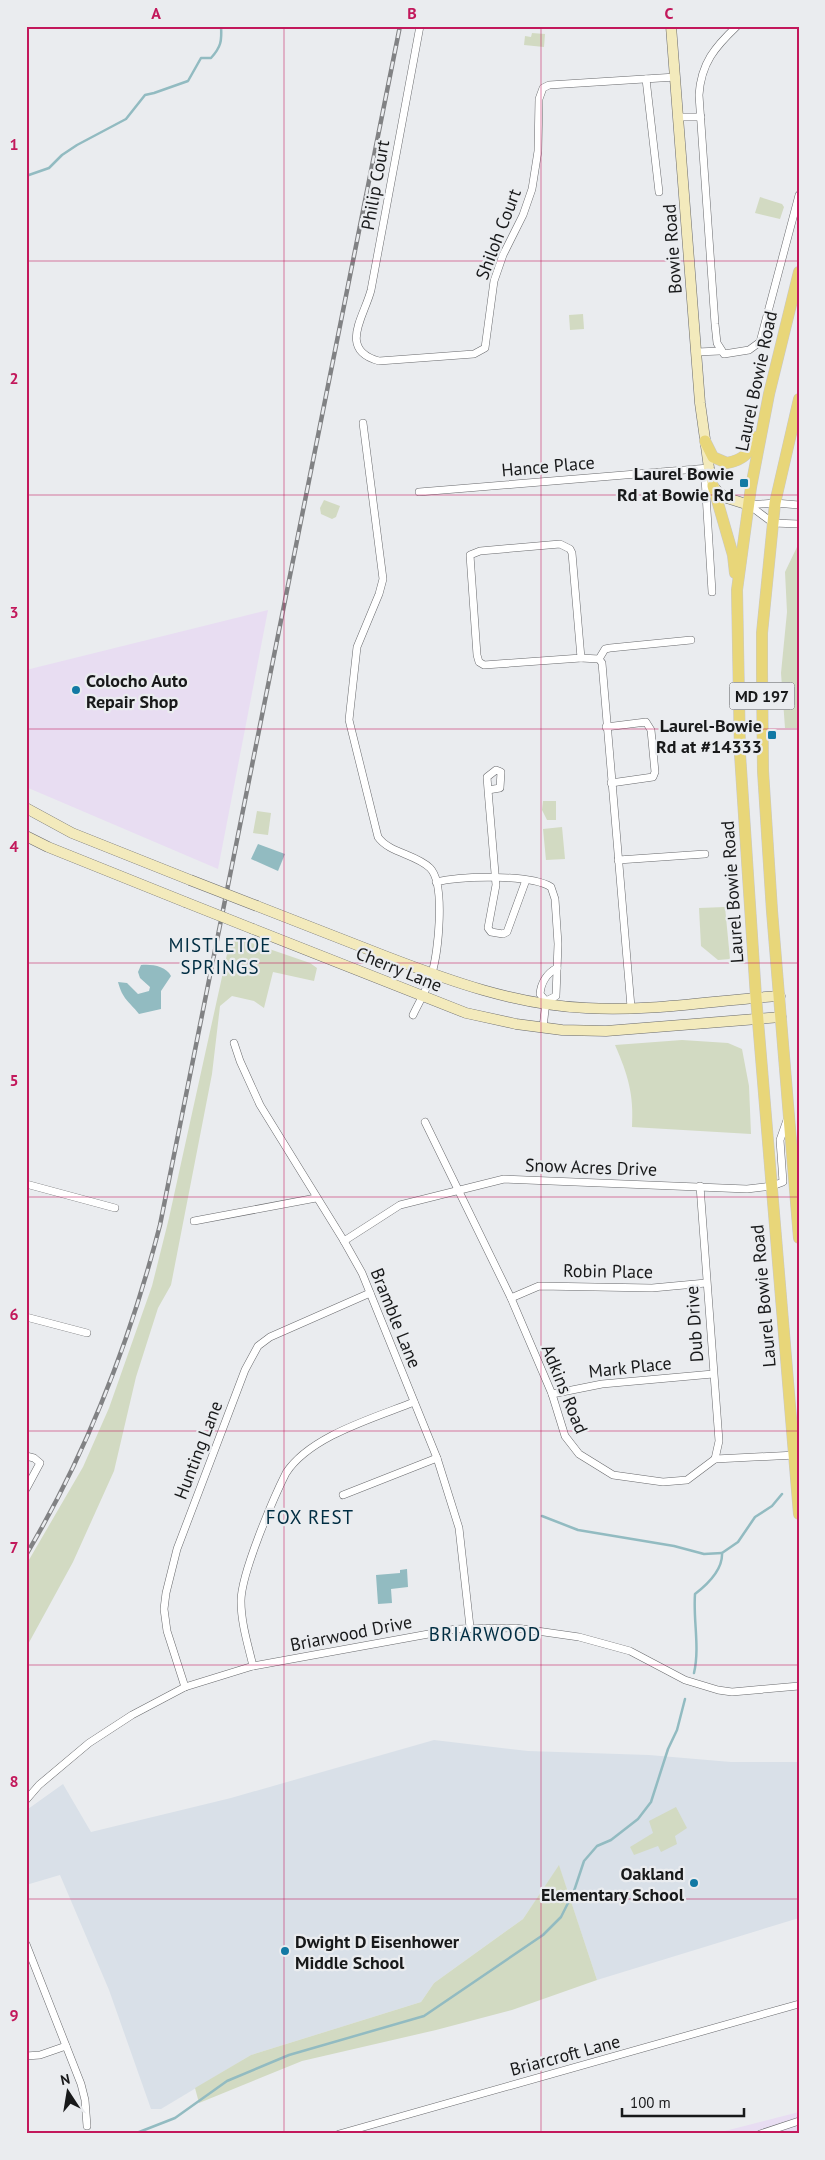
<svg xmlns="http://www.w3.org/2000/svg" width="825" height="2160" font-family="'PT Sans',sans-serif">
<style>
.commercial{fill:#e8ddf2}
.built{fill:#d9e0e8}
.green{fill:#d2dac2}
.water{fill:#92bbc1}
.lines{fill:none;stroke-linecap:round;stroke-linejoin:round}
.stream{stroke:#92bbc1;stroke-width:2.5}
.street-casing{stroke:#68696c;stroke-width:8}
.secondary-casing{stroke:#68696c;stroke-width:11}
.primary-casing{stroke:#c8c8c8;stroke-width:12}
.street{stroke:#fff;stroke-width:7}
.secondary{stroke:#f3eabc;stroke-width:10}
.primary{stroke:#e8d679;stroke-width:11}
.rail-casing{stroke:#818284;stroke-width:4.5}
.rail{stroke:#eaecef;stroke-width:2.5;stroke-dasharray:8;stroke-linecap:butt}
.secondary-bridge-casing{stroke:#68696c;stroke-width:11;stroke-linecap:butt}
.secondary-bridge{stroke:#f3eabc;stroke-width:10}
.grid{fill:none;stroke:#c2185b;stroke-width:1;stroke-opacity:0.55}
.poi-dot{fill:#1279a4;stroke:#eaecef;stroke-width:2}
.labels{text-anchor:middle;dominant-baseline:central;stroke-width:4.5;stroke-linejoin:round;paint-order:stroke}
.shield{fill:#eaecef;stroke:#57585a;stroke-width:1}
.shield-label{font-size:16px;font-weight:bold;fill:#18191a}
.street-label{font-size:18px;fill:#18191a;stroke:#eaecef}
.poi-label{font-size:18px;font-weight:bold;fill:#18191a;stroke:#eaecef;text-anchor:end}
.neighbourhood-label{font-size:19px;letter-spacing:1px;fill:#002d42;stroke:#eaecef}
.neatline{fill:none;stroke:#c2185b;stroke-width:2}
.grid-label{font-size:16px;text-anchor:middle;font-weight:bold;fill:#c2185b}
</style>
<rect width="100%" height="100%" fill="#eaecef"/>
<!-- commercial -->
<g class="commercial">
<polygon points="268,610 218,869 26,787 26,670"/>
<polygon points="799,2112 799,2134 713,2134"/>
</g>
<!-- built -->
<polygon class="built" points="434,1740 528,1751 649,1755 731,1762 799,1762 799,1918 597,1980 559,1866 523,1919 434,1983 421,2002 251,2055 161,2109 151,2109 109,1990 60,1875 26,1885 28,1809 63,1784 91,1832 231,1798"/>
<!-- green -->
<g class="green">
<polygon points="532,33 545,34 544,47 524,45 525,36 531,37"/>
<polygon points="760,197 782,204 784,207 780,219 755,213"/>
<polygon points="583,314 584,329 570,330 569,315"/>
<polygon points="324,500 340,506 336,517 332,519 321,514 320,508"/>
<polygon points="797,547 799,728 785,728 781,673 787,612 785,572"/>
<polygon points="543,801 556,801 556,820 547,820 542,810"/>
<polygon points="257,811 271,813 268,835 253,833"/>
<polygon points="562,827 565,859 546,860 543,829"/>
<polygon points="725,907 730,959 718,960 701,946 699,908"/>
<polygon points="231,936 310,963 317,968 314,981 273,972 264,1008 254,1001 232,996 220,1006 212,1074 171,1285 158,1308 136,1377 114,1471 73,1562 26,1648 26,1565 83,1467 109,1408 152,1286 169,1218"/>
<path d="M682 1040 728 1043 742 1049 749 1086 751 1134 632 1127C634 1094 628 1075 615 1045Z"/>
<polygon points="676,1807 687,1828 675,1836 677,1844 661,1852 658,1846 634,1855 630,1847 653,1833 649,1821"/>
<polygon points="559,1865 597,1980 512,2010 436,2030 302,2061 199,2103 195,2088 251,2055 421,2002 434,1983 523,1919"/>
</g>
<!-- water -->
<g class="water">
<polygon points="258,844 285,854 278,871 251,859"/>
<path d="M141 965C152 964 166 966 171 976L161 991V1009L139 1014C128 1000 123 1000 118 982L127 983 138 994 149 991 150 987 140 978 138 972Z"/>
<polygon points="407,1569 408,1587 391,1589 392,1603 378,1604 376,1575 400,1573 400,1570"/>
</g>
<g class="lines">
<!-- stream -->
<g class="stream">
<path d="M26 176 49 168 62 155 77 145 126 119 145 95 154 93 188 81 201 58H211C221 47 222 41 221 26"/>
<polyline points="542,1516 578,1530 674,1546 704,1554 722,1553"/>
<path d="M694 1673C700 1647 693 1620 695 1594 708 1584 723 1570 722 1553L738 1542 755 1517 772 1506 782 1494"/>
<polyline points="134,2134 175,2118 227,2081 289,2055 424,2016 543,1935 561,1917 574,1891 584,1861 597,1846 611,1840 638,1819 651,1802 668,1749 677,1730 685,1699"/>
</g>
<defs>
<g id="street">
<path d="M420 26 371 290C365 315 337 350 379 361L474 354 485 348 494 281 503 255 523 215 532 189 538 151 539 99 543 88 549 85 676 77"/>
<path d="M737 26C715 47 701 63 699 95L715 324 717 343 724 354 749 350 760 342 799 195"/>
<polyline points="646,79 659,192"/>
<polyline points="679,117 701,117"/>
<polyline points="697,352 720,351"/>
<path d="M363 423 383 579 379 594 357 647 349 720 378 837C389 853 416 854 430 868 446 884 438 953 432 973 428 988 419 1002 413 1015"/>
<polyline points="419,492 709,468 705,478 712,592"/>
<polyline points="749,505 773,523 799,524"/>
<polyline points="749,505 775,503 799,505"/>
<polygon points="560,544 570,549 572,553 581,658 484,665 479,662 477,655 470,555 480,551"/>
<polyline points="581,658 599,659 602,663 631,1007"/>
<polyline points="599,659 605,649 610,648 691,640"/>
<polyline points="606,727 646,722 651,730 655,772 653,777 611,783"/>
<polyline points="488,790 500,788 501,772 496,770 487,777 488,790 496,885 488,928 491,932 503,934 507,932 526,880"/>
<polyline points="618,860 705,854"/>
<path d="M436 882C461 876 530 874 551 887L555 899 558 944 556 996 546 1001"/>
<path d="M546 1001 540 994C541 983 547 973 557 968"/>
<polyline points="543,1028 546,1001"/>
<polyline points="234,1043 240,1061 260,1105 344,1241 362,1273 437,1458 459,1528 470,1627"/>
<polyline points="425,1122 511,1298 552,1394 565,1436 579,1454 613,1475 663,1482 687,1480 715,1459 796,1455"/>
<polyline points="26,1184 115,1208"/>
<polyline points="700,1186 719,1441 715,1459"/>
<polyline points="194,1221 316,1198"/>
<polyline points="344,1241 400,1205 504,1179 747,1189 772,1186 783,1182 780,1140 787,1120"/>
<polyline points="511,1298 539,1286 652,1288 706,1283"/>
<polyline points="26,1317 87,1333"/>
<polyline points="552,1394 602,1384 713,1374"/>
<polyline points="26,1456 34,1458 40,1463 26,1489"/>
<polyline points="343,1495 437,1458"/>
<path d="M253 1666C248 1645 241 1623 241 1601 241 1574 273 1499 286 1473 310 1436 374 1418 414 1402"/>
<polyline points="185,1687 167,1631 164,1609 166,1593 177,1549 245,1370 258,1346 270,1337 370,1293"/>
<polyline points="26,1800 39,1785 89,1743 132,1715 185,1687 253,1666 456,1629 516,1628 579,1637 630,1651 685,1680 718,1690 732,1692 799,1686"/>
<polyline points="26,1944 81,2084 85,2100 87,2126"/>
<polyline points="26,2056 40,2055 66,2046"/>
<polyline points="339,2134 799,2004"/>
<polyline points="760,2134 799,2121"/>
</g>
<g id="secondary">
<polyline points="671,26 700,403 709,468 713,486 718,492 727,498 749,505"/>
<polyline points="26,808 72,833 190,880"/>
<polyline points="26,836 48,847 185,902"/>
<path d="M257 906C300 923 342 939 385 956 450 981 516 1005 586 1008 650 1012 716 1000 780 996"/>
<polyline points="253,929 466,1013 516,1024 562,1030 606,1031 781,1017"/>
</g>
<g id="primary">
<polyline points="799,272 769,394 751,487 737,590 740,754 756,997 799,1514"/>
<polyline points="799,399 775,503 762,633 762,671 763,771 772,911 799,1238"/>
<path d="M705 441 713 457 727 463C743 460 751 453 754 437"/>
<polyline points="713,486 733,555 735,573"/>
</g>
</defs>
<!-- street casing -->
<use href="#street" class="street-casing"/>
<!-- secondary casing -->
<use href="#secondary" class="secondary-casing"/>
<!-- primary casing -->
<use href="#primary" class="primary-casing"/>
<!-- street -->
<use href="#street" class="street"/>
<!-- secondary -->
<use href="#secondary" class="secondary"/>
<!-- primary -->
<use href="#primary" class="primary"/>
<defs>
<path id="rail" d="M26 1555C88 1451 130 1341 160 1225L400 26"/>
</defs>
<!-- rail casing -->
<use href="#rail" class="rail-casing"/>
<!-- rail -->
<use href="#rail" class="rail"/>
<defs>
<g id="secondary-bridge">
<polyline points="190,880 257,906"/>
<polyline points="185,902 253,929"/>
</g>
</defs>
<!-- secondary-bridge casing -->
<use href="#secondary-bridge" class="secondary-bridge-casing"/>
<!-- secondary-bridge -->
<use href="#secondary-bridge" class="secondary-bridge"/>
</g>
<!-- grid -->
<path class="grid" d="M284 26V2134M541 26V2134M26 261H799M26 495H799M26 729H799M26 963H799M26 1197H799M26 1431H799M26 1665H799M26 1899H799"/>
<!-- markers -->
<g class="poi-dot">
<rect x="739" y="478" width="10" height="10" rx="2.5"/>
<circle cx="76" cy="690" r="5"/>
<rect x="767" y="730" width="10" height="10" rx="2.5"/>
<circle cx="694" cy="1883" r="5"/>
<circle cx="285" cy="1951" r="5"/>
</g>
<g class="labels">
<!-- shield labels -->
<rect class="shield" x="729.5" y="682.5" width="65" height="27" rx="4"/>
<g class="shield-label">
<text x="762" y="696">MD 197</text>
</g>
<!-- street labels -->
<g class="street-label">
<text transform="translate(375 185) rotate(-80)">Philip Court</text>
<text transform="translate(498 234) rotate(-69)">Shiloh Court</text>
<text transform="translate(672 249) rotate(-94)">Bowie Road</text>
<text transform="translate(756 381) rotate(-78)">Laurel Bowie Road</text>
<text transform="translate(548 466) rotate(-5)">Hance Place</text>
<text transform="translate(732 892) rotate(-94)">Laurel Bowie Road</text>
<text transform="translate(399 969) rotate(22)">Cherry Lane</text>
<text transform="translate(591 1167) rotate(2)">Snow Acres Drive</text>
<text transform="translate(608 1271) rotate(1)">Robin Place</text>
<text transform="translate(763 1296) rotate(-95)">Laurel Bowie Road</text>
<text transform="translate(396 1318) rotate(68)">Bramble Lane</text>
<text transform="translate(694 1324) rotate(-94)">Dub Drive</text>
<text transform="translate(630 1367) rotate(-6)">Mark Place</text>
<text transform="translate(565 1389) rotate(68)">Adkins Road</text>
<text transform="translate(198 1450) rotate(-69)">Hunting Lane</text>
<text transform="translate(351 1633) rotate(-11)">Briarwood Drive</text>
<text transform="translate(565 2055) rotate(-15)">Briarcroft Lane</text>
</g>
<!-- poi labels -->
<g class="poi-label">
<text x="734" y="473">Laurel Bowie<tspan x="734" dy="21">Rd at Bowie Rd</tspan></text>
<text x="86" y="680" text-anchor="start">Colocho Auto<tspan x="86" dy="21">Repair Shop</tspan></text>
<text x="762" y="725">Laurel-Bowie<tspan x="762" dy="21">Rd at #14333</tspan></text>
<text x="684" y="1873">Oakland<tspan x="684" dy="21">Elementary School</tspan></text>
<text x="295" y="1941" text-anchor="start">Dwight D Eisenhower<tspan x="295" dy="21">Middle School</tspan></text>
</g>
<!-- neighbourhood labels -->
<g class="neighbourhood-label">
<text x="220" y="945">MISTLETOE<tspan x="220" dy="22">SPRINGS</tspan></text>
<text x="310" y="1517">FOX REST</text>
<text x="485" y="1634">BRIARWOOD</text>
</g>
</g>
<!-- border -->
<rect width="825" height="2160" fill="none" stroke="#eaecef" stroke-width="55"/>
<!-- north arrow -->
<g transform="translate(68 2092) rotate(348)" stroke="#eaecef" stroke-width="4" paint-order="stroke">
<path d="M0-4L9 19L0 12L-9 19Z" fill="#18191a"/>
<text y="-8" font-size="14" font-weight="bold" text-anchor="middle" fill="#18191a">N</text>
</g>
<!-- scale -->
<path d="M622 2108v8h122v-8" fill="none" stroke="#18191a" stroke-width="2.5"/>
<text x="630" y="2108" font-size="15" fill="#18191a" stroke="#eaecef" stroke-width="4" paint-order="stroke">100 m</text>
<rect x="28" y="28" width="770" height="2104" class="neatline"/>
<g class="grid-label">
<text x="156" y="19">A</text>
<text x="412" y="19">B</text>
<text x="669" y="19">C</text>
<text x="14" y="150">1</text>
<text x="14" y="384">2</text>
<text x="14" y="618">3</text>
<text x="14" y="852">4</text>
<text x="14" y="1086">5</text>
<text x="14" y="1320">6</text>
<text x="14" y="1553">7</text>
<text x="14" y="1787">8</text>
<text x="14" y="2021">9</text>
</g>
</svg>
